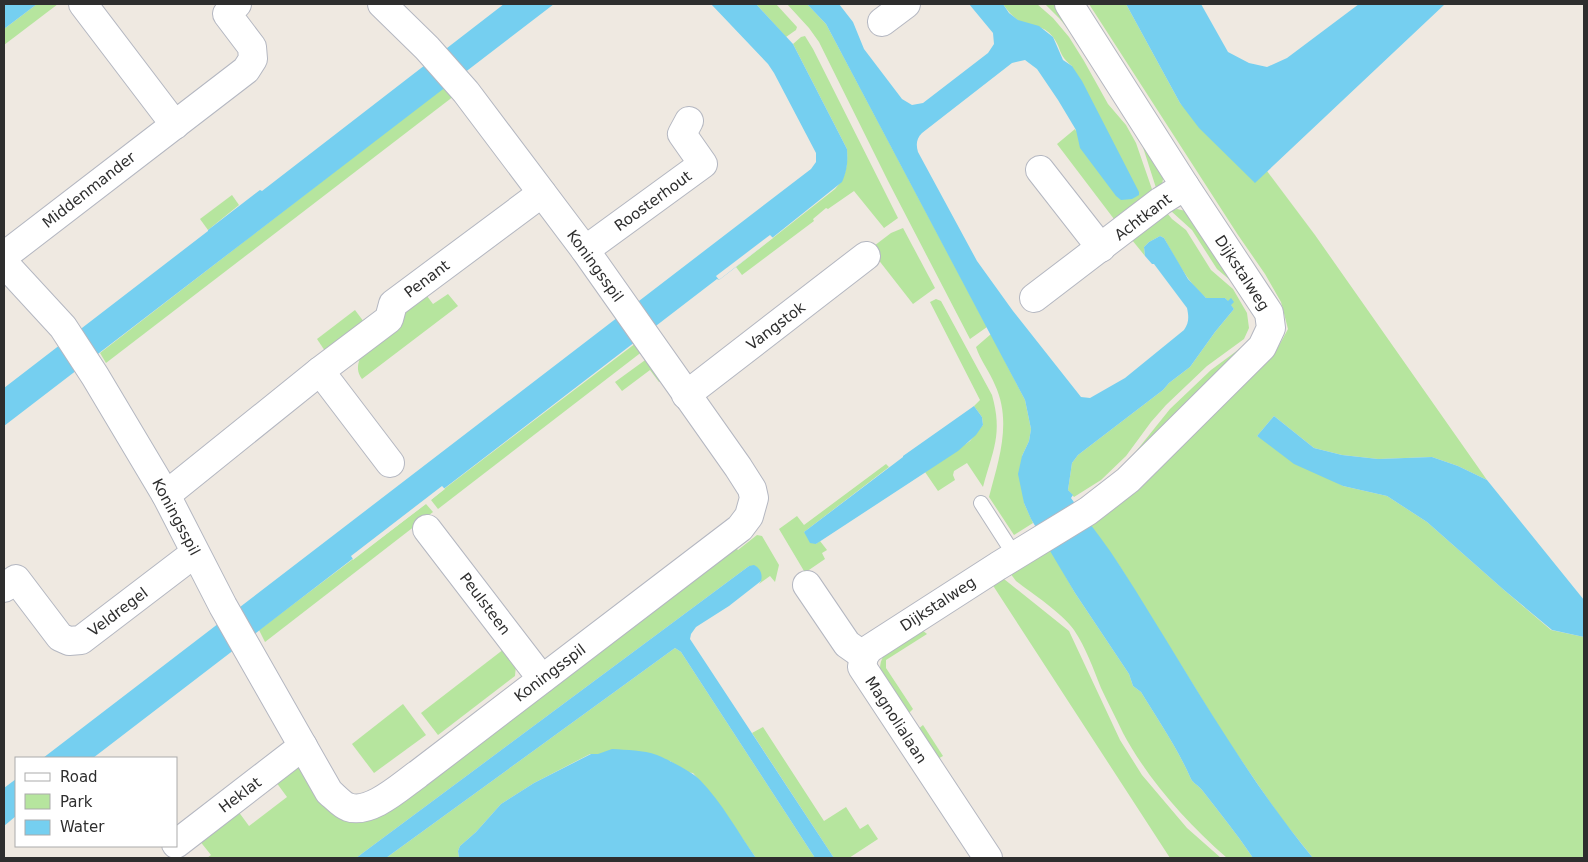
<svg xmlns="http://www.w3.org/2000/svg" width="1588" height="862" font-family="'DejaVu Sans',sans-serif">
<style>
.green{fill:#b6e59e}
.water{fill:#75cff0}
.pier{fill:#efe9e1}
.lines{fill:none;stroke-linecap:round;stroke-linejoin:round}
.service-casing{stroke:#b4b7c1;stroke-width:16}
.minor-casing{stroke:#b4b7c1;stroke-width:30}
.service{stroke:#fff;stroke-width:14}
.minor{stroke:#fff;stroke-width:28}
.labels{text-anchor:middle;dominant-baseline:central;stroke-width:4;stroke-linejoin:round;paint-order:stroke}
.street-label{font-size:15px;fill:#2e2e2e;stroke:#fff}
</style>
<rect width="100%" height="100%" fill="#efe9e1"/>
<!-- green -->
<g class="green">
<polygon points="37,4 58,4 4,45 4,29"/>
<polygon points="756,4 776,4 797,27 796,30 786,37"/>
<polygon points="787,4 807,4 826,24 987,327 970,339 888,181 819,42 809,28"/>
<path d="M1003 4H1037L1053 18 1069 37 1084 61 1108 104 1126 125 1136 143 1154 195 1117 223 1057 144 1075 129 1076 131 1072 66C1058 55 1062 49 1053 37 1043 24 1031 27 1019 21 1012 16 1007 10 1003 4Z"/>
<polygon points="1045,4 1057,4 1164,173 1162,185 1157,191 1141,141 1083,47 1059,18"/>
<polygon points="1089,4 1126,4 1180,103 1255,182 1267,171 1315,235 1487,480 1458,466 1432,457 1378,459 1342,455 1314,448 1274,416 1257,436 1343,486 1387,496 1427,522 1504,590 1551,630 1584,637 1584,858 1313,858 1281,818 1226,738 1119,565 1089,524 1228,391 1275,353 1288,329 1281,302 1265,274 1238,235"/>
<path d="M805 36 813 49 898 218 884 228 854 191 828 209 826 208 813 219 814 221 742 275 736 267 835 189C846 178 848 165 847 149L793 44 801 37Z"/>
<polygon points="444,87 454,96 106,363 100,353"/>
<polygon points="232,195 239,205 208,230 200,219"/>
<polygon points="1177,209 1186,211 1237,286 1217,269 1192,230 1171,211"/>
<path d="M1167 213 1172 219 1186 230 1211 270 1233 289 1247 313 1249 328 1244 339 1207 366 1166 405 1151 422 1126 456 1101 480 1074 497 1068 490 1072 463 1078 455 1163 390 1169 383 1190 367 1215 332 1234 309 1225 298H1206C1187 282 1176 259 1164 238L1160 236 1149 242 1144 247 1145 256 1132 240Z"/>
<polygon points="903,228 935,288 913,304 870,249 891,233"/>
<path d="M424 292 433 304 448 294 458 306 362 379C357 372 357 366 360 358L403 318 408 308Z"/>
<path d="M936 299 941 301 992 395C1003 434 993 450 983 487L967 463 954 471 953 475 955 480 938 491 925 472 970 441 983 425 982 417 974 406 980 400 930 302Z"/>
<polygon points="355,310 367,326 327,354 317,339"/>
<path d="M991 334 1025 400 1031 429 1029 441 1022 456 1024 503 1033 523 1014 535 989 497C999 459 1012 422 995 385 990 372 980 360 976 347Z"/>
<polygon points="636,343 643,351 438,509 431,500 444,489"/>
<polygon points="1246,344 1129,460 1170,409 1211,370"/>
<polygon points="648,358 664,379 659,382 650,370 622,391 615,382"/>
<polygon points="886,464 889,467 804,532 816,544 820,541 827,550 822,553 825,559 806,572 804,571 779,529 797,516 804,525"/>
<polygon points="426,504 433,512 265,642 259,630"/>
<polygon points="757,535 762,536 779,565 775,582 770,576 759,584 761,581 749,566 356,858 207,858 211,855 199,840 238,811 249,826 287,797 276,782 293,767 305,768 338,813 733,545 738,550"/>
<path d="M1049 547 1075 593 1129 674 1133 686 1141 692C1158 720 1178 749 1191 779 1193 783 1199 786 1202 790 1219 812 1237 834 1253 858H1227C1186 822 1149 781 1123 733 1116 718 1108 703 1101 688 1093 668 1086 648 1074 630 1062 613 1033 594 1016 581L1010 573Z"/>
<polygon points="1004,579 1069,631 1120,740 1142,775 1187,828 1221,858 1170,858 992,584"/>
<path d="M922 630 927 634 886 660V668L913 709 909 713 880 671C880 667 880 663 882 659 886 650 912 636 922 630Z"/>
<polygon points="675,648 681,652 815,858 756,858 711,794 693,773 686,772 670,761 590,754 534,783 501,804 476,832 460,846 458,851 459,858 386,858"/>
<polygon points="504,649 516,665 515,676 438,735 421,713"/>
<polygon points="403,704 426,735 374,773 352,744"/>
<polygon points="923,725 943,756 936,760 917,730"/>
<polygon points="763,727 824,821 846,807 860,829 868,824 878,839 849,858 834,858 752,733"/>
</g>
<!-- water -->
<g class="water">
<polygon points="4,4 37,4 4,29"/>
<polygon points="504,4 554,4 4,426 4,388 208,231 208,230 260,190 262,191"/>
<path d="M711 4H756L793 44 847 149C848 162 847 171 842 182L732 270 719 280 717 279 93 758H43L811 169 816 162V153L774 73 768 64Z"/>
<path d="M807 4H839L853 22 864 49 902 99 912 105 923 103 988 53 994 44 993 33 969 4H1003L1009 13 1018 20 1039 26 1053 37 1063 60 1072 66 1082 81 1139 192V195L1132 199 1121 200 1116 196 1080 148 1076 130 1058 100 1037 69 1025 60 1012 63 922 133C916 139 916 145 918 152L977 261 1013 311 1081 397 1090 398 1125 378 1184 330C1189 323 1189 317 1187 308L1154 264H1152L1145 256 1144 247 1149 242 1160 236 1164 238 1188 279 1206 298H1225L1228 301 1231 298 1234 302 1231 305 1234 309 1215 332 1190 367 1169 383 1163 390 1078 455 1072 463 1068 490 1073 495 1071 498C1087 521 1105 542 1120 566 1183 664 1239 768 1313 858H1253C1237 834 1219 812 1202 790 1199 786 1193 783 1191 779 1178 749 1158 720 1141 692L1133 686 1129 674 1075 593 1031 519 1024 503 1018 474 1022 456 1029 441 1031 429 1025 400 826 24Z"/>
<polygon points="1126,4 1201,4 1228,52 1249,63 1267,67 1287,58 1359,4 1445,4 1255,183 1199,128 1180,103"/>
<polygon points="974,406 982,417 983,425 976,435 958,451 816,544 810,543 804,532 903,457 903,456"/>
<polygon points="1274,416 1314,448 1342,455 1378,459 1432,457 1458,466 1487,480 1584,600 1584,637 1552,630 1504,590 1427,522 1387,496 1343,486 1294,464 1257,436"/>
<path d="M754 565C760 568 763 574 761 581L729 606 696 627 691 634 690 639 834 858H815L681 652 675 648 386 858H356L749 566Z"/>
<path d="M612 749C627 750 643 750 657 755 667 759 694 773 700 780 721 801 739 834 756 858H459L458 851 460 846 476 832 501 804 534 783 591 754H598Z"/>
<polygon points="16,779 16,816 4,826 4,788"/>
</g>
<!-- pier -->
<g class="pier">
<polygon points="770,235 773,238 719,280 716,276"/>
<polygon points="442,486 445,489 353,560 353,559 351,556"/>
</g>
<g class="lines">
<defs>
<polyline id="service" points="981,503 1015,556"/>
<g id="minor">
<polyline points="83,4 175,125"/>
<polyline points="882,22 906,4"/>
<polyline points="1040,170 1101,248"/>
<polyline points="585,250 703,164 682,134 689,121"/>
<polyline points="4,256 246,70 253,59 252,47 227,14 237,4"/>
<path d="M4 263 63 327 95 376 166 495 223 606 329 792C334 796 342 805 348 807 370 815 401 786 418 774L740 528 749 516 754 498 752 489 738 467 585 250 466 92 427 48 382 4"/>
<polyline points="1034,298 1161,201 1185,186"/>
<polyline points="320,371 390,463"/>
<polyline points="686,395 866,256"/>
<polyline points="166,495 320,371 389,319 393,304 542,193"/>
<polyline points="427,529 542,679"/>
<polyline points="807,585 847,644 864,656"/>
<polyline points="4,588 16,579 60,637 69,641 81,640 195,553"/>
<polyline points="176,844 303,746"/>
<polyline points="988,858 862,667 864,656 869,649 998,566 1088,511 1128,480 1262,347 1271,328 1269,313 1185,186 1069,4"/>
</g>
</defs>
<!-- service casing -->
<use href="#service" class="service-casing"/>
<!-- minor casing -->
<use href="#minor" class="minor-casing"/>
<!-- service -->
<use href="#service" class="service"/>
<!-- minor -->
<use href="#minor" class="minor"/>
</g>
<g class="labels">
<!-- street labels -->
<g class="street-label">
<text transform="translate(89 190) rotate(-38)">Middenmander</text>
<text transform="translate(653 201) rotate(-36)">Roosterhout</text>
<text transform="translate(1143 217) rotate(-37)">Achtkant</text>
<text transform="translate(595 266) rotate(54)">Koningsspil</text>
<text transform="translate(1242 273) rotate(57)">Dijkstalweg</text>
<text transform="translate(427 279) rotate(-37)">Penant</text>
<text transform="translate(776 326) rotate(-37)">Vangstok</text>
<text transform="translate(176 517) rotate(62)">Koningsspil</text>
<text transform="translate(485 604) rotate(53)">Peulsteen</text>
<text transform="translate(938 604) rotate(-33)">Dijkstalweg</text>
<text transform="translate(118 612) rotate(-37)">Veldregel</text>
<text transform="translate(550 673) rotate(-37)">Koningsspil</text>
<text transform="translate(896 720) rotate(57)">Magnolialaan</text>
<text transform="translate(240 795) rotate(-37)">Heklat</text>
</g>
</g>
<!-- border -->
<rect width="1588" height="862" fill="none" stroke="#2e2e2e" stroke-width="10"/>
<!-- legend -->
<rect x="15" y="757" width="162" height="90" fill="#ffffff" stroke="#ababab"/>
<rect x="25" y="773" width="25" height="8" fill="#ffffff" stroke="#ababab"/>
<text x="60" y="782" font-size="15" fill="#2e2e2e">Road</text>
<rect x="25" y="794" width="25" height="15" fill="#b6e59e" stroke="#ababab"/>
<text x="60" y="807" font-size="15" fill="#2e2e2e">Park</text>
<rect x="25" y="820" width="25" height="15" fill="#75cff0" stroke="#ababab"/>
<text x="60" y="832" font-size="15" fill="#2e2e2e">Water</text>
</svg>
